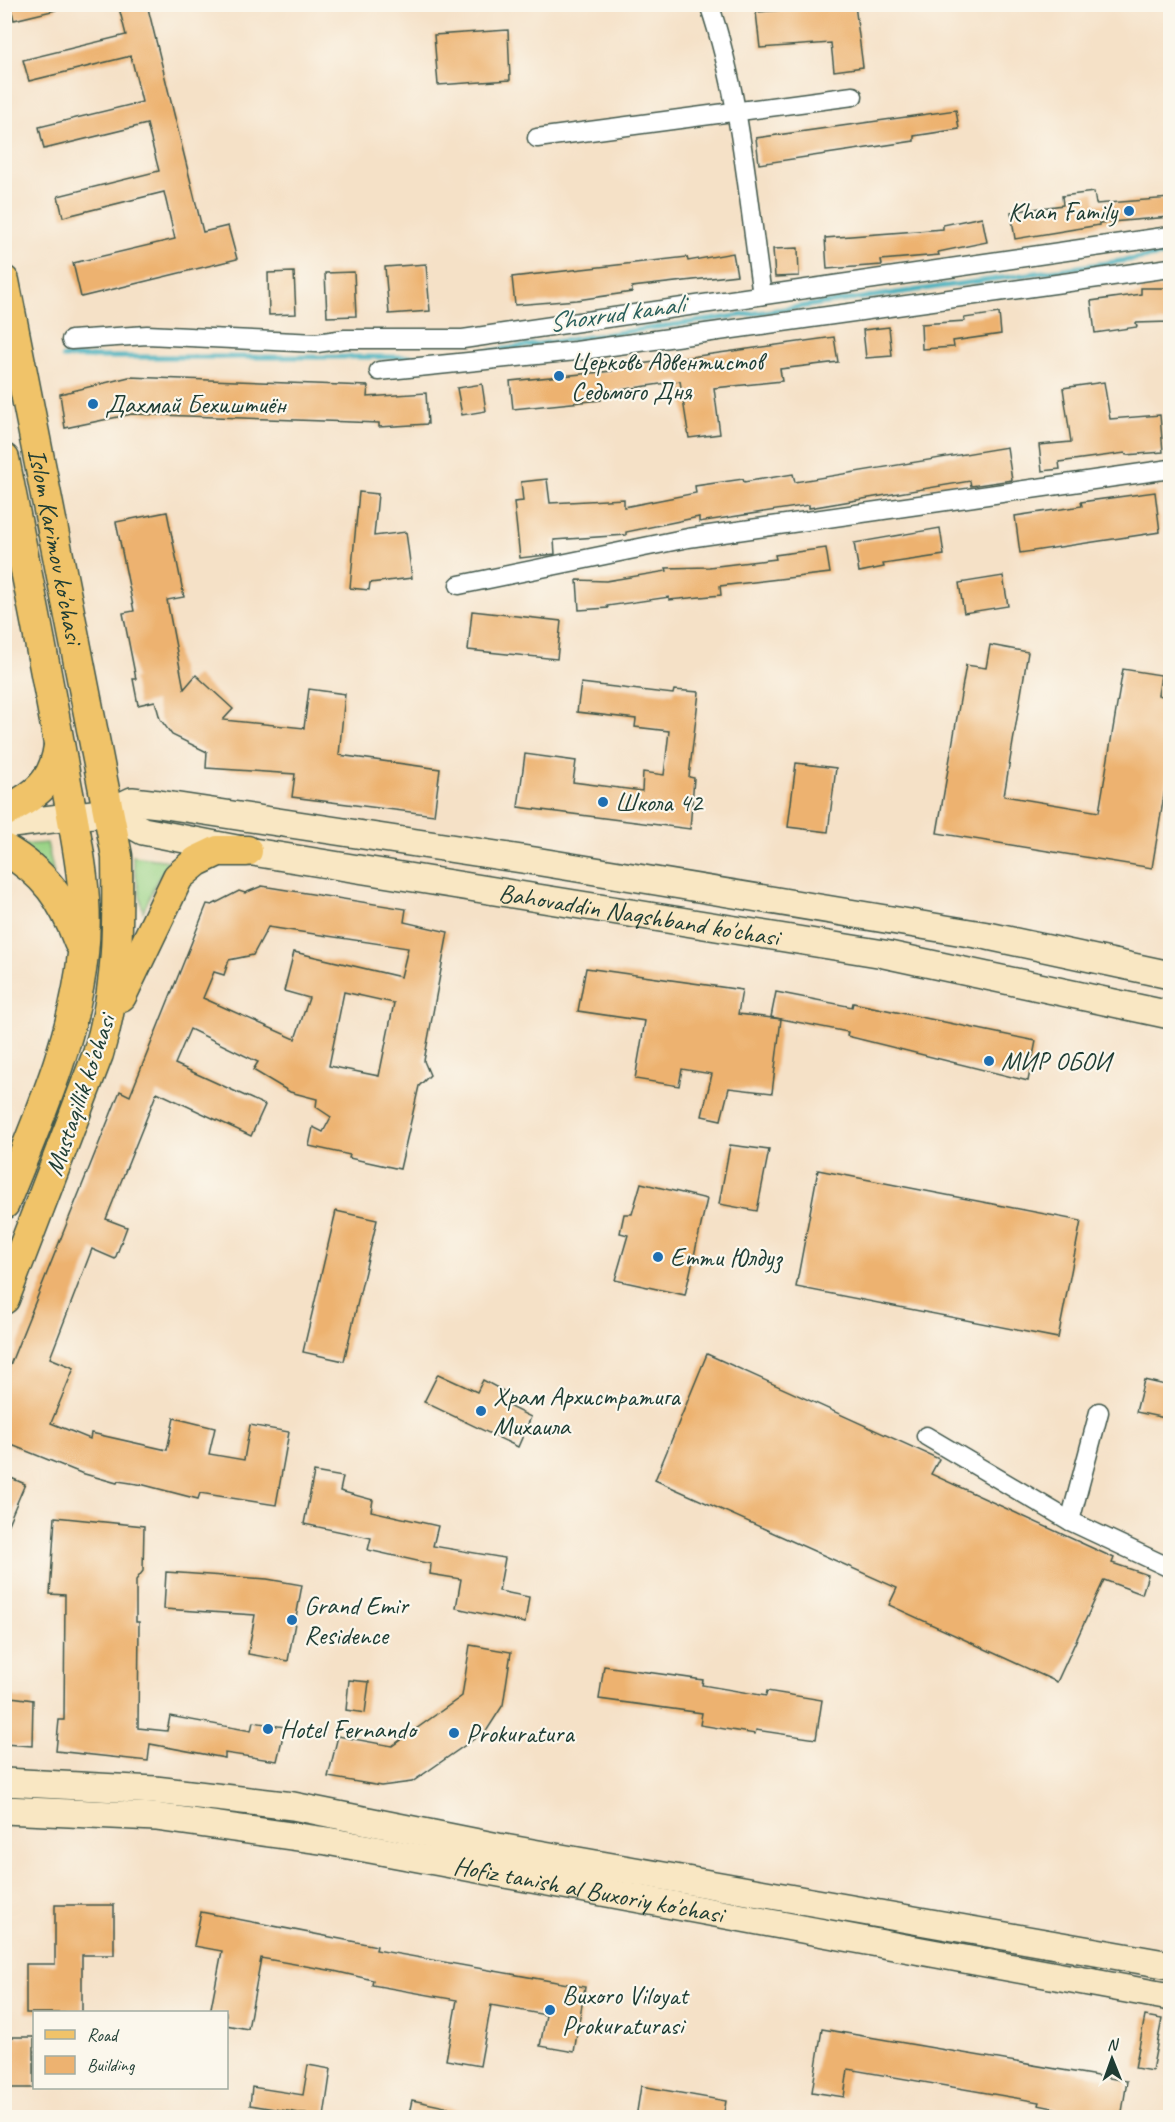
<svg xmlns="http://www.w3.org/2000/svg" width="1175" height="2122" font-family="Caveat,sans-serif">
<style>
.green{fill:#9ad386;stroke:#5c885d;stroke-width:1.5}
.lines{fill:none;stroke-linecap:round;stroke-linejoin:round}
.stream{stroke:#42b0be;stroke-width:5}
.building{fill:#edb270;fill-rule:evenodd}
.street-casing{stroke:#3f564a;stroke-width:21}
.secondary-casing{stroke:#3f564a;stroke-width:30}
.primary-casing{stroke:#3f564a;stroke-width:33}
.street{stroke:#fff;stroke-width:18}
.secondary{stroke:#f9e7c3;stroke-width:27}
.primary{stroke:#f0c369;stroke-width:30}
.poi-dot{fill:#1f6fb2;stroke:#fbf7ec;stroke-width:2}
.labels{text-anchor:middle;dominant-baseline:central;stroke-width:4.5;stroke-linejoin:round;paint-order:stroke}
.poi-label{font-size:26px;fill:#1f3d34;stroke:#fbf7ec;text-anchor:start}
.street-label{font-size:26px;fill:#1f3d34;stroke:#fbf7ec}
.water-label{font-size:27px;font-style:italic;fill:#2a605d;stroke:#fbf7ec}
</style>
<rect width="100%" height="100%" fill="#fbf7ec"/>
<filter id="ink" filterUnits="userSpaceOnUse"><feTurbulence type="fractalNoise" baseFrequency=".0167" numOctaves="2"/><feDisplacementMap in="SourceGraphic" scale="12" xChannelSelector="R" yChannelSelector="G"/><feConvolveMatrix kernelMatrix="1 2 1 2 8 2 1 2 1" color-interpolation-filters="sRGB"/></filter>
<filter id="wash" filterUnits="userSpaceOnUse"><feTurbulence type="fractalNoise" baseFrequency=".008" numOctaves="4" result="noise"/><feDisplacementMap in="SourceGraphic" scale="24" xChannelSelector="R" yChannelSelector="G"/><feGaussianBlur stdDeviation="1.35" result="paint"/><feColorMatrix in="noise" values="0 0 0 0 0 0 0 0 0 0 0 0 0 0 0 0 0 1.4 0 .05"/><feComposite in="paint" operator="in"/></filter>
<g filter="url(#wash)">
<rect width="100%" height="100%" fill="#f5e1c7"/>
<!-- green -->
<g class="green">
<polygon points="47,843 54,874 20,845"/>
<polygon points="132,856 171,861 157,880 143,912"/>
</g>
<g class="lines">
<!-- stream -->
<g class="stream">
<polyline points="483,352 1170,254"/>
<polyline points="63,357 432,357"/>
</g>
</g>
<g id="blocks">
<!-- building -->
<g class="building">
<polygon points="10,4 55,4 56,10 14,20"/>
<polygon points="118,4 147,4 203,232 228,226 237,259 81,297 73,263 175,239 164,192 63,217 58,196 159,171 147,124 44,149 39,127 142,102 131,56 29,81 23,60 126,35"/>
<polygon points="855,5 863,67 834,71 831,43 760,48 756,12"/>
<polygon points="508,30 510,80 438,85 434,35"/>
<polygon points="956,110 959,129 914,136 914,141 759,164 756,138"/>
<polygon points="1094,192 1096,204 1170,198 1170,217 1099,223 1099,225 1015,239 1011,212 1063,205 1062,196"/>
<polygon points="982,217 987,242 938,252 939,255 881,260 882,265 827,269 825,238 943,229 943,225"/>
<polygon points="798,248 799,276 775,277 773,249"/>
<polygon points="733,253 737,275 632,287 632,292 577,300 515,305 512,277 687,257 688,261"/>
<polygon points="426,264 430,311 389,314 385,267"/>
<polygon points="294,272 296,314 269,315 268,273"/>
<polygon points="354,272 356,316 327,317 325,273"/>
<polygon points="1141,288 1170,288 1170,322 1136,323 1137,327 1095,333 1091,301 1141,294"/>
<polygon points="999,313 1001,334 953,341 954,347 922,349 921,324 965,321 964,318"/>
<polygon points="889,327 892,356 866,358 863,330"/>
<polygon points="834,337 838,362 780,369 782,381 714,388 720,434 689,438 680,381 600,393 601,400 513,409 510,381 612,371 612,368"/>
<polygon points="129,377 368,386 367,397 426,393 428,424 379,427 379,423 132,414 65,428 60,394"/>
<polygon points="1104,382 1110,419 1160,415 1163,452 1126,455 1125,453 1059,462 1060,469 1042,471 1039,445 1071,442 1063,388"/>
<polygon points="482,384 486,411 462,415 457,388"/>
<polygon points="1007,447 1012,480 971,486 970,481 809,508 809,505 699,522 699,517 626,532 626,535 554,540 555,554 520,558 514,502 523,501 521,482 547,479 550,503 624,499 624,507 696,493 695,486 743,479 744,482 793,474 795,482"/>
<polygon points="359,492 378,494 374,536 406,532 412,578 370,583 369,590 350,588"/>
<polygon points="1155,492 1160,532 1020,553 1015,516 1082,506 1081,502"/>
<polygon points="167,512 184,597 167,600 184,689 196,675 233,709 223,720 304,728 309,689 345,694 339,755 440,769 434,815 292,797 295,774 206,768 207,752 172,735 160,719 155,701 138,705 133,679 136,679 123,613 134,611 116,522"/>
<polygon points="940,528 944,555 883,564 884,567 859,572 854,543"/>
<polygon points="826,548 830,573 720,586 721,595 669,600 669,597 607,606 608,608 579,610 577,580 606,581 667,571 666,568 709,567 776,559 775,555"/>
<polygon points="1003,576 1008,606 964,613 959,583"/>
<polygon points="472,611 561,621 557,659 468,650"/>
<polygon points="990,645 1028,652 1004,796 1099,812 1123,669 1161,675 1158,695 1170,698 1170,759 1152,868 937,833 966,665 986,668"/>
<polygon points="581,683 673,694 674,690 699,692 689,777 694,778 690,829 518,807 525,754 576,761 573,782 642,791 643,772 664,775 669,731 635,727 636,719 577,712"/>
<polygon points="796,763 836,768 828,832 788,827"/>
<path d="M262 886 406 909 404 922 448 932 424 1061 430 1075 419 1086 400 1169 349 1158 350 1155 309 1146 313 1127 323 1132 331 1117 316 1107 317 1099 290 1092 253 1070 258 1062 190 1029 175 1064 265 1105 251 1136 157 1092 106 1219 127 1227 115 1259 92 1249 50 1358 74 1368 51 1423 90 1439 91 1433 167 1450 174 1418 215 1428 209 1454 244 1460 250 1425 289 1432 276 1505 200 1493 198 1499 144 1485 118 1481 117 1483 81 1473 4 1442V1380L120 1091 130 1096 207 904 212 905 239 891 245 893ZM268 927 408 948 401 977 294 952 284 991 309 998 295 1039 203 998 214 972 224 975 229 960 253 955ZM344 992 394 1003 379 1076 329 1066Z"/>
<polygon points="586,968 742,990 738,1014 781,1019 772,1093 729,1088 721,1120 702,1116 712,1074 682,1069 679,1086 635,1079 645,1021 578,1011"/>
<polygon points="776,992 852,1007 853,1003 1036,1041 1028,1081 847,1036 848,1032 771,1017"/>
<polygon points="730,1145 769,1150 757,1211 719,1204"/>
<polygon points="818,1170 1081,1221 1058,1338 796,1287"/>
<polygon points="641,1183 707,1199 685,1295 615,1280 628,1235 620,1233 624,1214 632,1214"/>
<polygon points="336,1211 377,1220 344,1361 303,1352"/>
<polygon points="707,1354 939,1459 931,1474 1114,1558 1112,1563 1148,1575 1142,1594 1104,1580 1057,1682 889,1605 897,1588 655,1480"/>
<polygon points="438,1374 477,1392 483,1380 511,1395 506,1405 531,1417 518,1447 424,1402"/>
<polygon points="1144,1380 1170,1386 1170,1419 1136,1412"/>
<polygon points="314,1472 343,1477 340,1491 373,1500 371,1511 438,1526 433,1546 505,1558 499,1591 529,1597 525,1623 456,1608 461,1579 430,1574 431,1564 368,1550 371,1538 304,1524"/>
<polygon points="4,1475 25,1484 5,1531 4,1531"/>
<polygon points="55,1517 144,1526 143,1571 136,1580 136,1622 139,1622 138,1728 167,1731 170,1716 251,1731 253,1722 285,1727 277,1761 225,1753 225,1758 150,1744 148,1761 56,1751 59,1720 64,1720 65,1595 50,1594"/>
<polygon points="166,1572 267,1579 302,1585 288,1661 248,1654 255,1615 164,1609"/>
<polygon points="470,1645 511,1652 503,1705 487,1730 412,1782 381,1786 328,1777 338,1736 392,1746 462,1696"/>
<polygon points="604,1666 703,1680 702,1685 766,1696 767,1691 822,1700 816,1739 756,1730 755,1734 700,1725 702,1713 599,1699"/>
<polygon points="349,1680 369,1682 365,1713 346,1710"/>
<polygon points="4,1696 33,1700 32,1746 4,1744"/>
<polygon points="55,1905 114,1905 114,1955 82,1955 82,2013 26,2013 26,1964 55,1964"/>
<polygon points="201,1912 377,1946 376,1950 585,1987 574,2052 540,2046 546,2015 491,2005 480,2066 446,2060 457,2000 372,1985 373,1980 334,1971 261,1958 248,2029 226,2025 226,2013 210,2013 222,1951 194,1946"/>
<polygon points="1145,2016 1162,2019 1152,2071 1135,2068"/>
<polygon points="822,2029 1127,2081 1121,2118 1102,2118 1038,2105 1039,2102 848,2069 844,2097 812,2092"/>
<rect x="4" y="2037" width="30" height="51"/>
<polygon points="308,2065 331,2069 324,2117 250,2105 252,2087 303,2095"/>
<polygon points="641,2086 726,2101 723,2118 636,2118"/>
<polygon points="412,2100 464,2111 464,2118 408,2118"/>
</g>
</g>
</g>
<g filter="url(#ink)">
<use href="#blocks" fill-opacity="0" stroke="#3f564a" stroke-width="1.5"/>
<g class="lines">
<defs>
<g id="street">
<path d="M709 4C741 97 748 199 762 295"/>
<polyline points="537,138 853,96"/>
<polyline points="71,340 147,335 317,343 345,339 463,339 1170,236"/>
<polyline points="379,371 576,351 1170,268"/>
<polyline points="459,585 688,538 1170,469"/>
<polyline points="1099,1412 1070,1521 1170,1568"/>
<polyline points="926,1436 1070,1521"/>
</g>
<g id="secondary">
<path id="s1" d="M109 812 143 831 247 851 884 954 1170 1015"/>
<polyline points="4,825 109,812 132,801 159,804 535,861 988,936 1170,975"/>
<polyline points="4,1782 155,1790 293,1806 498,1847 1170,1965"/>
<path id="s2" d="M4 1810 156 1817 327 1841 1170 1997"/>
</g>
<g id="primary">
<path id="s3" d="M4 281 117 856C118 926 119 986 98 1054L4 1299"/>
<path d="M4 459C24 561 45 663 63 766 74 829 90 890 83 954 74 1042 36 1124 4 1204"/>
<path d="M4 812C36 795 54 783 59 746"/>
<path d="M4 849C45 873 63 899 79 942"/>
<polyline points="121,996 178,877 197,861 218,851 247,851"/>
</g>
</defs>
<!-- street casing -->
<use href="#street" class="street-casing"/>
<!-- secondary casing -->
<use href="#secondary" class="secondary-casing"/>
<!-- primary casing -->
<use href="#primary" class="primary-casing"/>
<!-- street -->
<use href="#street" class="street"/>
<!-- secondary -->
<use href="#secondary" class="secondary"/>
<!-- primary -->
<use href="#primary" class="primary"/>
</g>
</g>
<!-- markers -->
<g class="poi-dot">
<circle cx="1129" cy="211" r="6"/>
<circle cx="559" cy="376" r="6"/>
<circle cx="93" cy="404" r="6"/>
<circle cx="603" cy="802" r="6"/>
<circle cx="989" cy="1061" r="6"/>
<circle cx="658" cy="1257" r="6"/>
<circle cx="481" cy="1411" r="6"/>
<circle cx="292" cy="1620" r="6"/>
<circle cx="268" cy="1729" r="6"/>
<circle cx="454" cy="1733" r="6"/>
<circle cx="550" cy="2010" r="6"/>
</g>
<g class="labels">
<!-- poi labels -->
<g class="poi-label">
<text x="1117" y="211" text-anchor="end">Khan Family</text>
<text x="571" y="361">Церковь Адвентистов<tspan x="571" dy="30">Седьмого Дня</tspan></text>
<text x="105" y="404">Дахмай Бехиштиён</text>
<text x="615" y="802">Школа 42</text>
<text x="1001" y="1061">МИР ОБОИ</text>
<text x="670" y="1257">Етти Юлдуз</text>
<text x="493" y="1396">Храм Архистратига<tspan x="493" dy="30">Михаила</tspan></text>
<text x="304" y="1605">Grand Emir<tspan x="304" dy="30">Residence</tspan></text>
<text x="280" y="1729">Hotel Fernando</text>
<text x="466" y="1733">Prokuratura</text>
<text x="562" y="1995">Buxoro Viloyat<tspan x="562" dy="30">Prokuraturasi</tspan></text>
</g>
<!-- street labels -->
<g class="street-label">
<text stroke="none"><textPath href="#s3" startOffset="270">Islom Karimov ko'chasi</textPath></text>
<text stroke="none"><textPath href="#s1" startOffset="542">Bahovaddin Naqshband ko'chasi</textPath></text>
<text transform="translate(80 1095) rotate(-71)">Mustaqillik ko'chasi</text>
<text stroke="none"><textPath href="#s2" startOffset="591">Hofiz tanish al Buxoriy ko'chasi</textPath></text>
</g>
<!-- water labels -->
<g class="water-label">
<text transform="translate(616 313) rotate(-8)">Shoxrud kanali</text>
</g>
</g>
<!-- margin -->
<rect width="1175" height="2122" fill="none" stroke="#fbf7ec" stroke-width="24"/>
<!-- legend -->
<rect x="33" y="2011" width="195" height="78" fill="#fbf7ec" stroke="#a3ada2" stroke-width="1.5"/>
<rect x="45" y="2030" width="30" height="9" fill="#f0c369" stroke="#a3ada2" stroke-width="1.5"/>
<text x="87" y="2041" font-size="18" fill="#1f3d34">Road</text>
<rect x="45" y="2056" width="30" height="18" fill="#edb270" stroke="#a3ada2" stroke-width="1.5"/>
<text x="87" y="2071" font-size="18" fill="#1f3d34">Building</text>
<!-- north arrow -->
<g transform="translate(1112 2059) rotate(359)" stroke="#fbf7ec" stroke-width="4.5" paint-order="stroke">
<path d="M0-4.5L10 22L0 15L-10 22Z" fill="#1f3d34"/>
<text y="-9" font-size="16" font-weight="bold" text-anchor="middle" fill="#1f3d34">N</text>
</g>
</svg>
